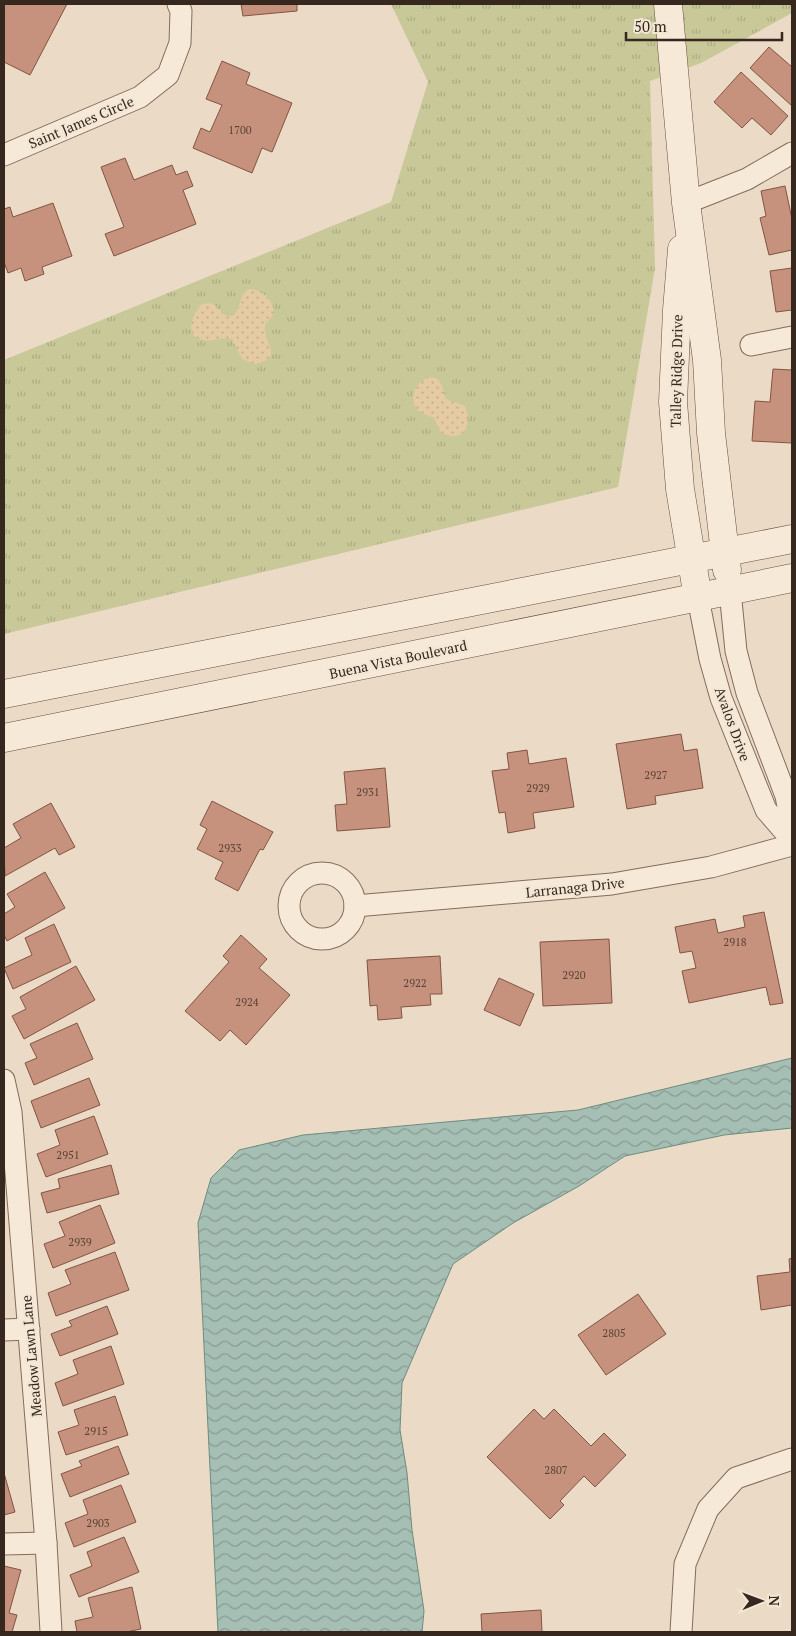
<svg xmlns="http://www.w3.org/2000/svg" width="796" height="1636" font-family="'PT Serif',serif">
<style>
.grass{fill:url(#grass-tufts)}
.sand{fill:url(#sand-dots)}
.water{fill:url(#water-waves);stroke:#6d8c80}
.building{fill:#c7927d;stroke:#825443}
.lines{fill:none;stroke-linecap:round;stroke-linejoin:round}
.street-casing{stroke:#856c5c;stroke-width:23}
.secondary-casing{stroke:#664e3f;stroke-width:29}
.street{stroke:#f6e9d7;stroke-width:21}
.secondary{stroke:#f6e9d7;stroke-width:28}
.labels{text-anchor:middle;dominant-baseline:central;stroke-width:4.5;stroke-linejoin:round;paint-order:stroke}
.number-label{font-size:11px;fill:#5a4236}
.street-label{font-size:14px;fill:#36271f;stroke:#f3e6d4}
</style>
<defs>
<pattern id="grass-tufts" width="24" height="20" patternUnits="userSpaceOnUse" patternTransform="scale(1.25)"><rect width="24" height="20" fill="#c8c899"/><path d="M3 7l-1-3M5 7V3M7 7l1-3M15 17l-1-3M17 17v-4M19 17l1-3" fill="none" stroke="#acac83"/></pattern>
<pattern id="sand-dots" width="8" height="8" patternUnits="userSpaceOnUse" patternTransform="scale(1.25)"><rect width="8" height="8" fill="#e5cba3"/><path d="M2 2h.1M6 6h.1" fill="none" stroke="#c5ae8c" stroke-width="1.8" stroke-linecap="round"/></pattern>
<pattern id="water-waves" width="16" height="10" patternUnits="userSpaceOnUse" patternTransform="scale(1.25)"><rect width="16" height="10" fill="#a6bfb4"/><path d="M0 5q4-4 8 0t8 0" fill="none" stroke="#889b92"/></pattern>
</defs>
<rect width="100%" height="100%" fill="#ebdac5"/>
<!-- grass -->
<polygon class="grass" points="391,4 792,4 792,13 701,63 650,81 655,268 618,487 4,634 4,360 391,202 428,82"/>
<!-- sand -->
<g class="sand">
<path d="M249 289C260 288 277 302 273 314 271 320 265 321 265 328 264 343 285 359 254 364L242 359 232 339C215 336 211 346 194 336 187 326 195 312 202 304 215 301 217 308 226 316H233C242 308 238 295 249 289Z"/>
<path d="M429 377 437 378 442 386 446 399 465 406C470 417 470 436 453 436 449 435 444 435 441 432 438 429 437 423 434 418 429 415 421 415 417 409 408 397 417 381 429 377Z"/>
</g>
<!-- water -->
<polygon class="water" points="792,1058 792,1128 724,1135 625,1156 579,1186 513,1223 453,1264 402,1383 400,1430 407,1473 412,1530 424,1611 422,1632 218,1632 198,1223 211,1178 239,1150 303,1135 578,1110"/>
<!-- building -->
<g class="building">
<polygon points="4,4 67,4 30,75 4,62"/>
<polygon points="241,4 297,4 297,11 243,16"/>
<polygon points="769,47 792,67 792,106 750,68"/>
<polygon points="222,61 250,73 246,84 292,103 272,152 262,148 252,173 193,148 201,128 210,132 222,105 206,99"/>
<polygon points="741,72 788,116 771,135 752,118 742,128 714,102"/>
<polygon points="125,158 134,180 172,165 176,175 187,171 193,186 183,190 196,224 114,256 105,234 124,227 101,167"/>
<polygon points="785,186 792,219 792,250 769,255 760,218 766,216 761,191"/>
<polygon points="53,203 72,256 42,267 44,274 25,281 21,268 8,273 4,262 4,209 10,207 13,217"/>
<polygon points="792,268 792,310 776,312 770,271"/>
<polygon points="773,369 792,370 792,443 752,441 755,401 770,402"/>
<polygon points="681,734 684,751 697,749 703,788 655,796 656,804 627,809 616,744"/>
<polygon points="527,750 529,764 566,758 574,807 533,813 535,828 508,833 505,812 499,813 492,771 509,769 507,753"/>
<polygon points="385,768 390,827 337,831 335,805 347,804 344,772"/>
<polygon points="212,801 273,832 263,850 260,849 238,891 215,879 223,862 197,849 207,829 200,825"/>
<polygon points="51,803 75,847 59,855 55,848 5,876 4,848 21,838 13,824"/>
<polygon points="45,872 65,908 7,941 4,935 4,914 15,907 7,894"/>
<polygon points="764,912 783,1003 770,1005 766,987 689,1003 682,971 696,968 692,951 680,953 675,927 715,919 718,933 745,927 743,916"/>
<polygon points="54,924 71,962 13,989 4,968 32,955 25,938"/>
<polygon points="241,935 267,959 259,968 290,995 246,1045 230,1030 220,1041 185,1011 229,962 223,956"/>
<polygon points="609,939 612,1003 543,1006 540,942"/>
<polygon points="440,956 442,994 430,994 431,1005 401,1007 402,1018 378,1020 377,1005 370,1006 367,960"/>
<polygon points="76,966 95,1000 24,1039 12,1016 26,1009 20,997"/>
<polygon points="499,978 534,994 520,1026 484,1010"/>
<polygon points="77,1023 93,1059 34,1085 25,1063 37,1058 30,1044"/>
<polygon points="89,1078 100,1105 41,1128 31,1101"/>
<polygon points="94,1116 108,1154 46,1177 37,1154 60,1145 55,1130"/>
<polygon points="111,1165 119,1194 47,1213 41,1193 60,1188 58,1179"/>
<polygon points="100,1205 115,1243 53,1268 44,1244 65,1236 59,1222"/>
<polygon points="115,1252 129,1290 56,1316 48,1293 71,1284 65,1270"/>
<polygon points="792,1258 792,1305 761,1310 757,1276 790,1272 789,1259"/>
<polygon points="638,1294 666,1334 606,1375 578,1335"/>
<polygon points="107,1306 118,1334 60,1356 51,1334 72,1326 69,1321"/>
<polygon points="111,1346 124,1384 63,1406 55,1383 78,1374 73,1360"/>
<polygon points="115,1396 128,1435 66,1455 58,1432 79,1425 74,1410"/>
<polygon points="534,1409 544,1419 554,1409 591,1446 604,1433 626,1455 595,1487 584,1476 560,1501 564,1505 550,1519 487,1457"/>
<polygon points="118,1446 129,1474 70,1497 61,1474 82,1466 79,1461"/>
<polygon points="4,1473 15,1512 4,1515"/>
<polygon points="121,1485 136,1522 74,1547 65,1523 88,1514 83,1500"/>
<polygon points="124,1537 139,1572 79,1597 70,1575 92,1566 87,1552"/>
<polygon points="4,1566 21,1570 9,1613 17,1615 12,1632 4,1632"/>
<polygon points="132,1587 141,1629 126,1632 77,1632 75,1621 93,1617 88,1598"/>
<polygon points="541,1610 542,1632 482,1632 481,1614"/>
</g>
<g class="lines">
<defs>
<g id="street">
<polyline points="4,155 140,97 168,75 180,43 181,11 178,4"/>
<polyline points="686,203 747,179 792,153"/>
<polyline points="751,345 792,337"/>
<polyline points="730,591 736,651 747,693 786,796 792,827"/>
<polyline points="698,598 710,659 721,698 766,810 792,840"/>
<circle cx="322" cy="906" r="33"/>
<polyline points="355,906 612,884 711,867 792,845"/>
<polyline points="4,1080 11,1112 46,1543 51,1632"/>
<polyline points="4,1330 29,1329"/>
<polyline points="4,1544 46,1543"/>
<polyline points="681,1632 685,1564 708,1509 736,1478 792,1459"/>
</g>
<g id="secondary">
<polyline points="668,4 686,203 707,360 711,433 727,570"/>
<polyline points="682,249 677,310 673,402 680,489 698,598"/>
<polyline points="4,694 792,539"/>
<polyline points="4,738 792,578"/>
</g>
</defs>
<!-- street casing -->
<use href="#street" class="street-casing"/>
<!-- secondary casing -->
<use href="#secondary" class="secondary-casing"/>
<!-- street -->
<use href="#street" class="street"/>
<!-- secondary -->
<use href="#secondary" class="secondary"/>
</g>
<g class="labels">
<!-- number labels -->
<g class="number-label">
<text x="240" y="130">1700</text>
<text x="656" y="775">2927</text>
<text x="538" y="788">2929</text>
<text x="368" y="792">2931</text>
<text x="230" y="848">2933</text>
<text x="735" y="942">2918</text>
<text x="574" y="975">2920</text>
<text x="415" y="983">2922</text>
<text x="247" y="1002">2924</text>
<text x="68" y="1155">2951</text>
<text x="80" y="1242">2939</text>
<text x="614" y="1333">2805</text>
<text x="96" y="1431">2915</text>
<text x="556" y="1470">2807</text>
<text x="98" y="1523">2903</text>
</g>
<!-- street labels -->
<g class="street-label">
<text transform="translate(81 122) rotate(-23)">Saint James Circle</text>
<text transform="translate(676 371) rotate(-89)">Talley Ridge Drive</text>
<text transform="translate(398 659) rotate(-12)">Buena Vista Boulevard</text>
<text transform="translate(733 724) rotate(70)">Avalos Drive</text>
<text transform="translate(575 887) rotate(-6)">Larranaga Drive</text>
<text transform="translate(31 1356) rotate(-95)">Meadow Lawn Lane</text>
</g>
</g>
<!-- border -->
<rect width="796" height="1636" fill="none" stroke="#36271f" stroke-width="10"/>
<!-- north arrow -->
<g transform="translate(761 1601) rotate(89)" stroke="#f3e6d4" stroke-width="4" paint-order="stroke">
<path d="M0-4L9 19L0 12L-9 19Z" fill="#36271f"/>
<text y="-8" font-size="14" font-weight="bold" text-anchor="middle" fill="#36271f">N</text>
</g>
<!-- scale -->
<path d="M626 32v8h156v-8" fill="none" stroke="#36271f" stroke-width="2.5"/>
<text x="634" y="32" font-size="15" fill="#36271f" stroke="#f3e6d4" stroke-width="4" paint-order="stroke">50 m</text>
</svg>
